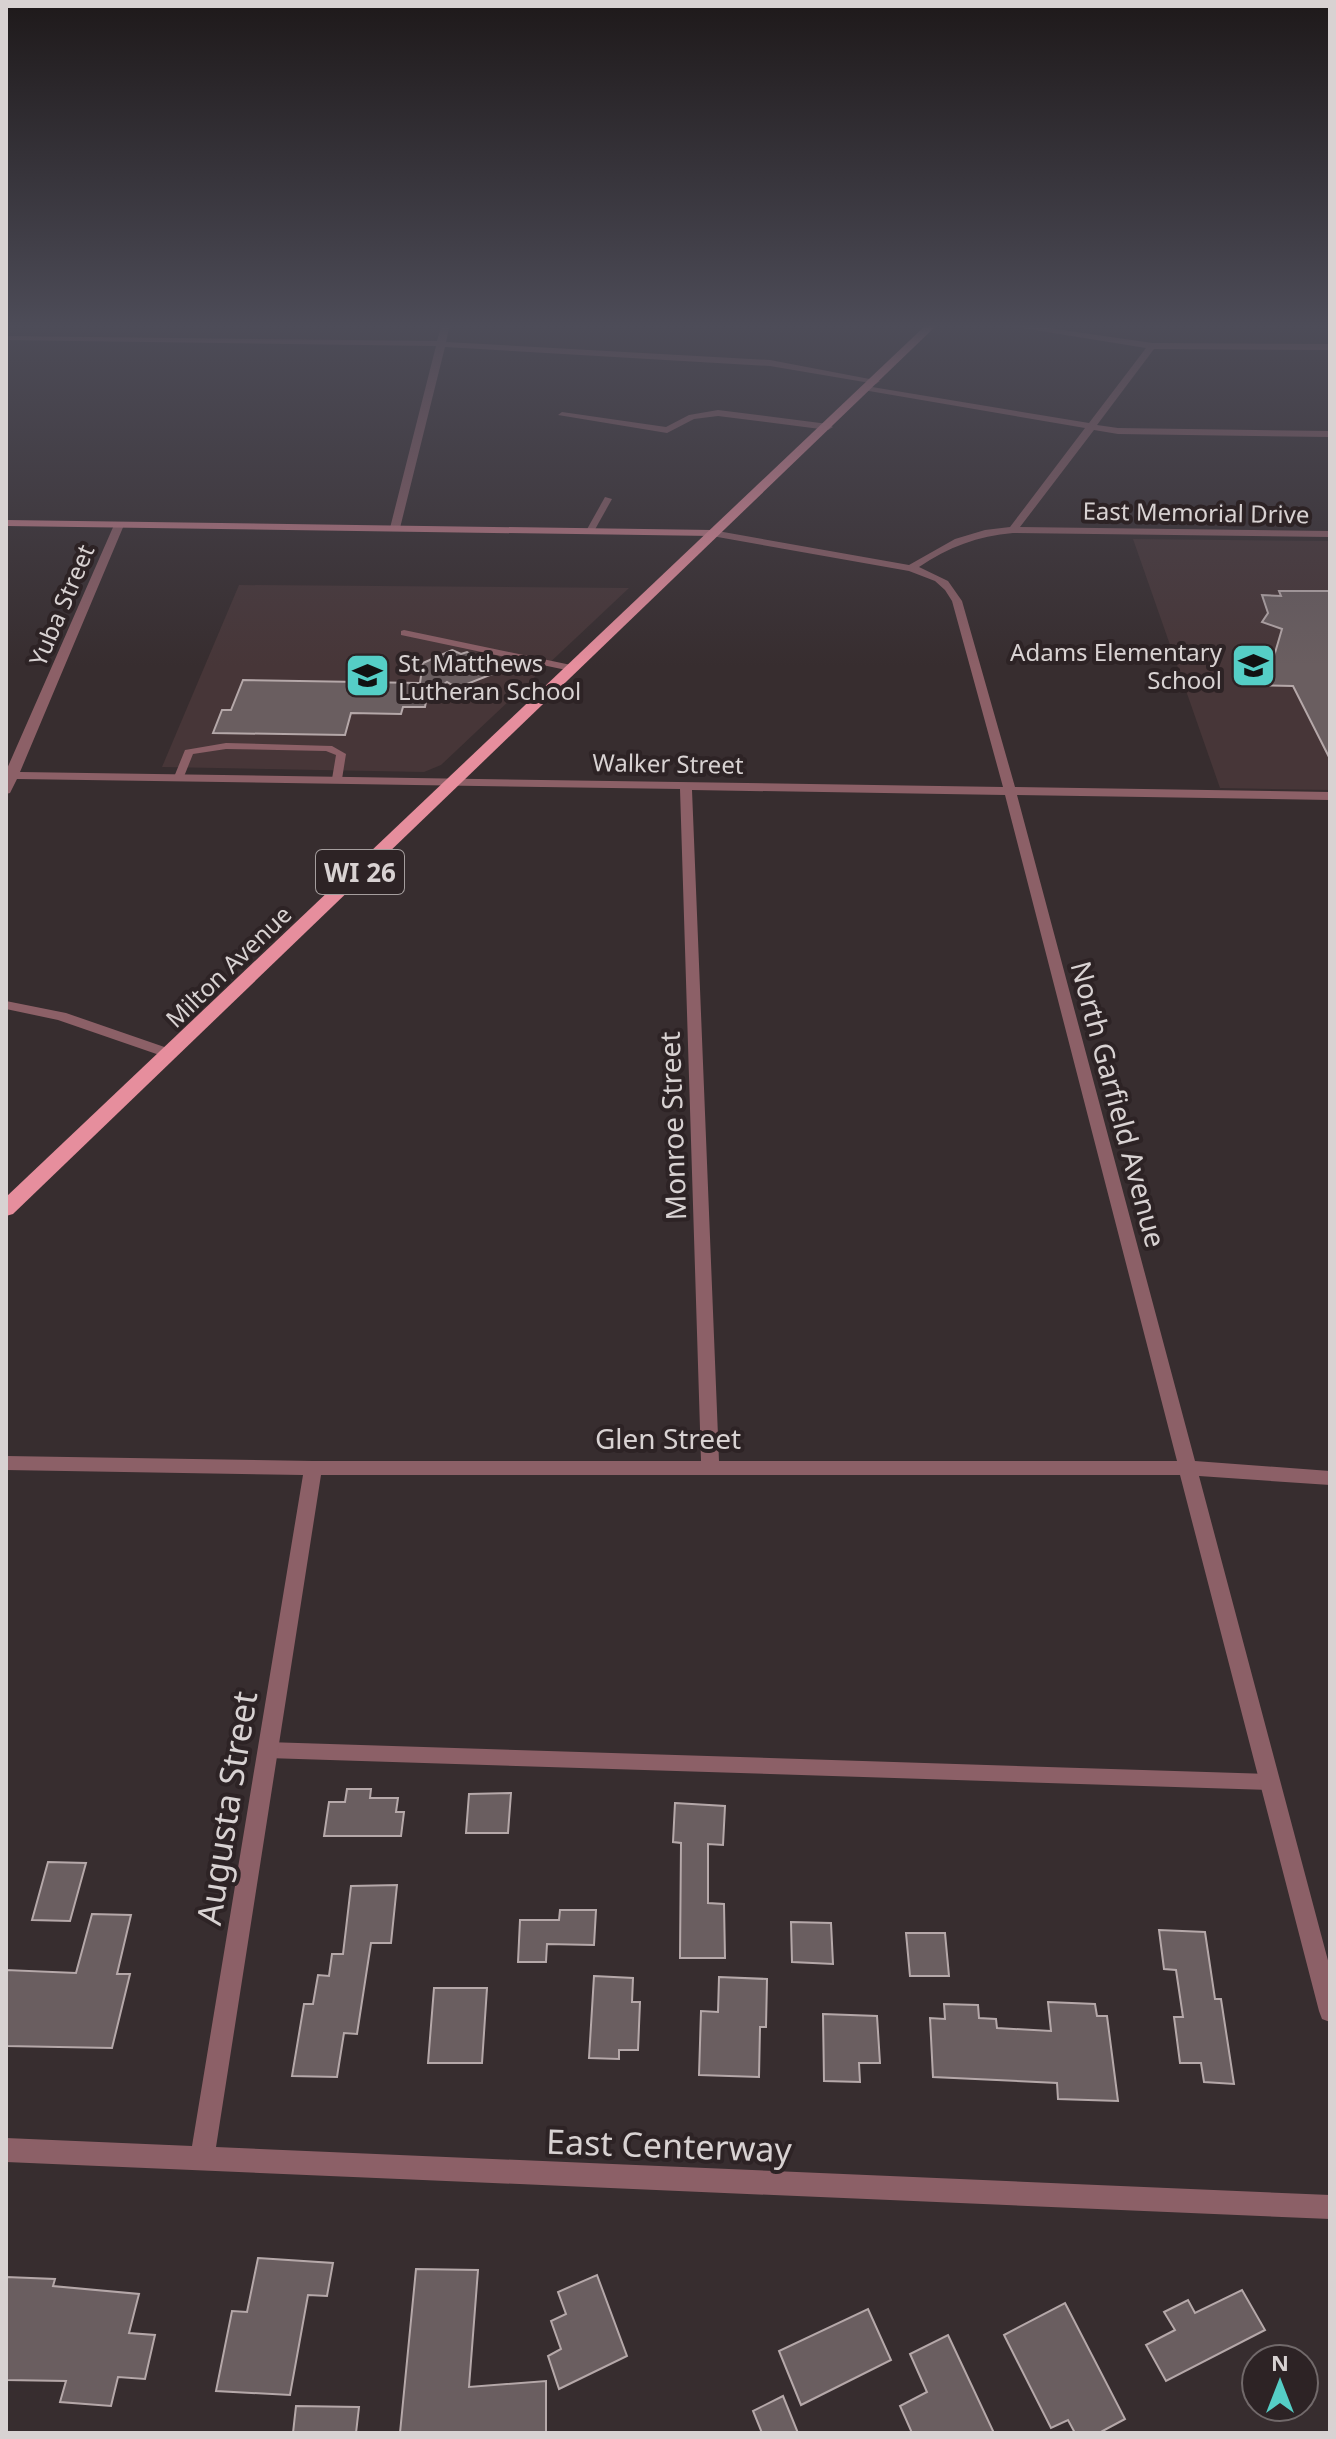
<svg xmlns="http://www.w3.org/2000/svg" width="1336" height="2439" font-family="'Noto Sans',sans-serif">
<style>
.built{fill:#473638}
.building{fill:#6a5e60;stroke:#b5a8a9;stroke-width:2}
.lines{fill:none;stroke-linecap:round;stroke-linejoin:round}
.service{fill:#8c6067;fill-rule:evenodd}
.minor{fill:#8c6067;fill-rule:evenodd}
.secondary{fill:#bf7a85;fill-rule:evenodd}
.primary{fill:#e68e9d;fill-rule:evenodd}
.labels{text-anchor:middle;dominant-baseline:central;stroke-width:8;stroke-linejoin:round;paint-order:stroke}
.far-street-label{font-size:24px;fill:#d8d2d2;stroke:#2d2325}
.far-poi-label{font-size:24px;fill:#d8d2d2;stroke:#2d2325;text-anchor:end}
.shield{fill:#2d2325;stroke:#a59e9e;stroke-width:2}
.shield-label{font-size:26px;font-weight:bold;fill:#d8d2d2}
.street-label{font-size:28px;fill:#d8d2d2;stroke:#2d2325}
.near-street-label{font-size:34px;fill:#d8d2d2;stroke:#2d2325}
</style>
<rect width="100%" height="100%" fill="#372d2f"/>
<!-- built -->
<g class="built">
<polygon points="1133,539 1330,541 1330,790 1220,788"/>
<polygon points="239,585 629,588 441,765 424,772 162,767"/>
</g>
<!-- building -->
<g class="building">
<polygon points="1279,591 1330,591 1330,759 1293,686 1243,685 1234,662 1272,663 1282,629 1262,622 1268,613 1262,595 1281,596"/>
<polygon points="452,650 461,654 467,652 500,671 457,688 447,682 427,696 425,707 403,707 401,714 351,713 345,735 213,733 222,710 231,710 243,680 420,683 423,663"/>
<polygon points="347,1789 371,1789 370,1798 398,1798 396,1812 404,1812 401,1836 324,1836 329,1802 345,1802"/>
<polygon points="511,1793 508,1833 466,1833 469,1794"/>
<polygon points="675,1803 725,1806 723,1845 708,1844 708,1903 724,1904 725,1958 680,1958 681,1843 673,1842"/>
<polygon points="48,1862 86,1863 70,1921 32,1920"/>
<polygon points="397,1885 391,1943 371,1943 357,2034 344,2033 337,2077 292,2076 304,2004 313,2004 318,1975 329,1976 332,1954 343,1954 351,1886"/>
<polygon points="560,1910 596,1910 594,1945 547,1944 546,1962 518,1962 520,1920 559,1920"/>
<polygon points="92,1914 131,1915 117,1974 130,1974 112,2048 6,2046 6,1970 76,1973"/>
<polygon points="791,1922 831,1923 833,1964 792,1962"/>
<polygon points="1159,1930 1205,1932 1215,1999 1221,1999 1234,2084 1204,2082 1201,2063 1180,2063 1174,2017 1183,2017 1176,1970 1164,1969"/>
<polygon points="906,1933 945,1933 949,1976 910,1976"/>
<polygon points="594,1976 633,1978 632,2002 640,2002 638,2050 619,2050 619,2059 589,2058"/>
<polygon points="719,1977 767,1979 766,2027 760,2027 759,2077 699,2075 701,2011 718,2012"/>
<polygon points="434,1988 487,1988 482,2063 428,2063"/>
<polygon points="1048,2002 1095,2004 1097,2016 1107,2016 1118,2101 1058,2099 1057,2083 933,2077 930,2018 945,2019 944,2004 978,2005 979,2018 996,2019 997,2028 1051,2031"/>
<polygon points="823,2014 877,2016 880,2063 859,2063 860,2082 824,2081"/>
<polygon points="258,2258 333,2263 327,2296 308,2295 290,2395 216,2391 232,2311 247,2312"/>
<polygon points="416,2269 478,2270 469,2387 546,2381 546,2433 400,2433"/>
<polygon points="597,2275 627,2356 559,2389 548,2356 561,2349 551,2321 566,2314 558,2292"/>
<polygon points="6,2277 55,2279 53,2286 139,2294 129,2333 155,2335 145,2379 118,2377 111,2406 60,2402 66,2381 6,2380"/>
<polygon points="1242,2290 1265,2330 1166,2381 1146,2345 1175,2330 1164,2312 1188,2300 1195,2313"/>
<polygon points="1065,2303 1125,2419 1099,2433 1075,2433 1068,2420 1051,2428 1004,2335"/>
<polygon points="868,2309 891,2360 801,2405 779,2351"/>
<polygon points="948,2335 994,2433 912,2433 900,2406 927,2392 910,2354"/>
<polygon points="783,2396 798,2433 762,2433 753,2411"/>
<polygon points="296,2406 359,2407 356,2433 293,2433"/>
</g>
<g class="lines">
<!-- service -->
<g class="service">
<polygon points="605,497 612,499 593,533 587,533 586,531"/>
<polygon points="404,630 571,665 576,668 571,671 401,635 401,631"/>
<polygon points="226,743 332,746 346,754 342,779 337,782 332,779 336,755 326,751 226,749 193,754 183,779 175,779 174,777 185,750"/>
<polygon points="267,1742 1270,1774 1276,1776 1279,1782 1276,1788 1270,1790 267,1758 261,1756 258,1750 261,1744"/>
</g>
<!-- minor -->
<g class="minor">
<polygon points="442,324 450,324 446,342 770,360 880,381 876,384 770,366 445,347 400,528 395,531 390,528 436,346 6,340 6,336 437,341"/>
<path d="M998 324H1021L1152 343 1330 344V350L1154 349 1097 425 1118 428 1330 431V437L1118 434 1094 430 1020 527 1330 531V537L1013 533C978 536 948 547 919 567L948 581 962 601 1015 787 1330 792V800L1017 795 1195 1461 1330 1471V1485L1199 1476 1330 1968V2022L1322 2019 1319 2011 1180 1475H321L216 2147 1330 2195V2219L6 2162V2138L192 2146 303 1475 6 1470V1456L313 1461H701L680 789 17 779 10 793 6 794V771L114 525 119 522 124 525 20 772 1003 787 952 601 945 590 935 581 909 571 712 536 707 533 712 530 909 565 955 539 985 530 1010 527 1085 428 869 391 866 390V386L1089 423 1146 348ZM692 790 1005 795 1177 1461H719Z"/>
<polygon points="718,410 828,424 833,427 828,430 718,416 694,419 667,433 558,415 562,412 666,427 689,415"/>
<polygon points="6,1001 66,1013 176,1051 178,1054 171,1059 58,1020 6,1009"/>
</g>
<!-- secondary -->
<polygon class="secondary" points="6,520 712,530 717,533 712,536 6,526"/>
<!-- primary -->
<polygon class="primary" points="927,324 938,324 13,1214 6,1216 6,1197"/>
</g>
<!-- sky -->
<linearGradient id="sky" x2="0" y2="1"><stop stop-color="#1e191a"/><stop offset="0.49" stop-color="#4d4c58"/><stop offset="1" stop-color="#4d4c58" stop-opacity="0"/></linearGradient>
<rect width="1336" height="666" fill="url(#sky)"/>
<!-- icons -->
<defs>
<symbol id="school-square" viewBox="-11 -11 22 22"><rect x="-9" y="-9" width="18" height="18" rx="4" fill="#55cec6" stroke="#2d2325"/><path d="M0-5L7-2L0 1L-7-2ZM-4 1L0 2.5L4 1V4Q0 6-4 4Z" fill="#111"/></symbol>
</defs>
<g fill-rule="evenodd">
<use href="#school-square" x="1228" y="640" width="51" height="51"/>
<use href="#school-square" x="342" y="650" width="51" height="51"/>
</g>
<g class="labels">
<!-- far-street labels -->
<g class="far-street-label">
<text transform="translate(1196 512) rotate(1)">East Memorial Drive</text>
<text transform="translate(61 605) rotate(-67)">Yuba Street</text>
<text transform="translate(668 763) rotate(1)">Walker Street</text>
<text transform="translate(228 966) rotate(-44)">Milton Avenue</text>
</g>
<!-- far-poi labels -->
<g class="far-poi-label">
<text x="1222" y="651">Adams Elementary<tspan x="1222" dy="28">School</tspan></text>
<text x="398" y="662" text-anchor="start">St. Matthews<tspan x="398" dy="28">Lutheran School</tspan></text>
</g>
<!-- shield labels -->
<rect class="shield" x="316" y="850" width="88" height="44" rx="6"/>
<g class="shield-label">
<text x="360" y="872">WI 26</text>
</g>
<!-- street labels -->
<g class="street-label">
<text transform="translate(1119 1104) rotate(75)">North Garfield Avenue</text>
<text transform="translate(672 1126) rotate(-92)">Monroe Street</text>
<text x="668" y="1438">Glen Street</text>
</g>
<!-- near-street labels -->
<g class="near-street-label">
<text transform="translate(226 1808) rotate(-81)">Augusta Street</text>
<text transform="translate(669 2145) rotate(2)">East Centerway</text>
</g>
</g>
<!-- border -->
<rect width="1336" height="2439" fill="none" stroke="#d8d2d2" stroke-width="16"/>
<!-- north arrow -->
<g transform="translate(1280 2383)"><circle r="38" fill="#2d2325" stroke="#71696a" stroke-width="2"/>
<path d="M0-6L14 30L0 20L-14 30Z" fill="#55cec6"/>
<text y="-12" font-size="22" font-weight="bold" text-anchor="middle" fill="#d8d2d2">N</text>
</g>
</svg>
